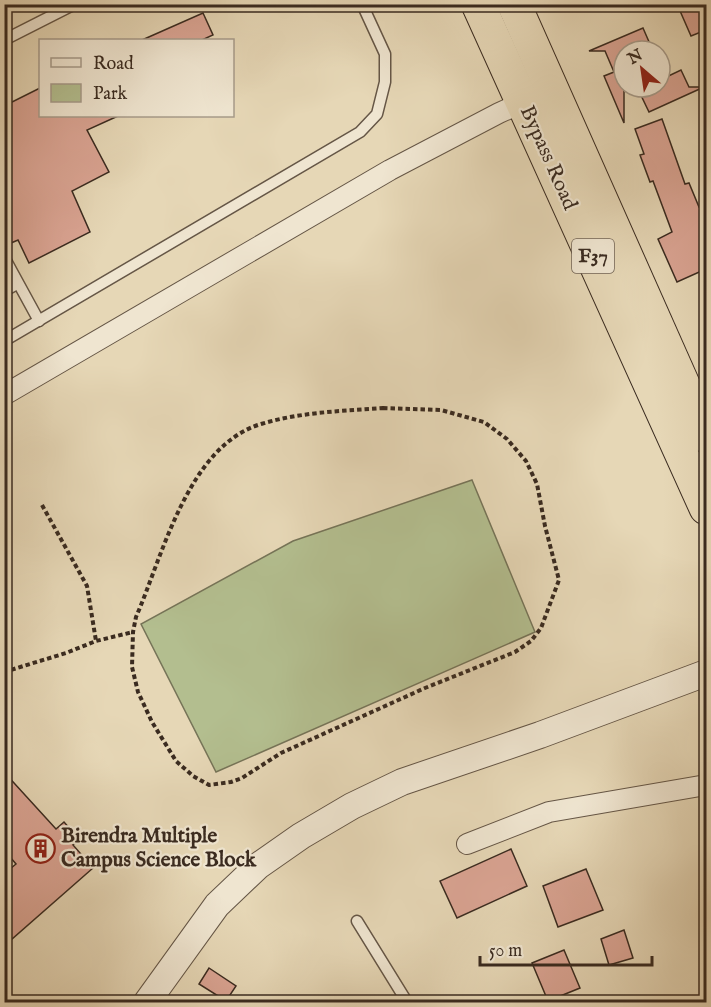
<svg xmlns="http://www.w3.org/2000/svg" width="711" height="1007" font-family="'IM FELL English',serif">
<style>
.green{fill:#b3be8f;stroke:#767458;stroke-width:1.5}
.building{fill:#daa493;stroke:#3a2b20;stroke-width:1.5}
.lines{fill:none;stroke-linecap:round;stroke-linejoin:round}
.service-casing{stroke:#655646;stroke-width:13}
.minor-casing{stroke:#655646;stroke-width:22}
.tertiary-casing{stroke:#655646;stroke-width:28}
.trunk-casing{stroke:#3a2b20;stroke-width:35}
.path{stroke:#3a2b20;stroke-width:4;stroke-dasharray:4.5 3;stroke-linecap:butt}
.service{stroke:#efe5d0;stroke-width:10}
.minor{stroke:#efe5d0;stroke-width:20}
.tertiary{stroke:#efe5d0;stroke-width:26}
.trunk{stroke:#e6d7b6;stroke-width:33}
.labels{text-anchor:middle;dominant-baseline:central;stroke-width:4.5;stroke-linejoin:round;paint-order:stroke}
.shield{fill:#efe5d0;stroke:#706355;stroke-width:1.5}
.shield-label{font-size:20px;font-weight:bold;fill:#3a2b20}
.street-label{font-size:21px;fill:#3a2b20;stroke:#efe5d0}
.poi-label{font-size:21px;font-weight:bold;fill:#3a2b20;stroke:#efe5d0;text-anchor:start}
</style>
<rect width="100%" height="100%" fill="#e6d7b6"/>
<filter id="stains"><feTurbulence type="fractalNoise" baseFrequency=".00333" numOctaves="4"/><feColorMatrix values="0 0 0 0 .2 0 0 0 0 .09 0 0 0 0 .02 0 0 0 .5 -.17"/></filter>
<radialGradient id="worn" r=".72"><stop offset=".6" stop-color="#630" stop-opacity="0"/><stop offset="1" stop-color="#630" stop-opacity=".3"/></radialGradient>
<!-- green -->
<polygon class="green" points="472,480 535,632 216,772 141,624 293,541"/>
<!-- building -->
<g class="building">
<polygon points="677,4 706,4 706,30 691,36"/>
<polygon points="203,13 213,35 202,40 142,40"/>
<polygon points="643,28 653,51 624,51 624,123 604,76 614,72 605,51 589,51"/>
<polygon points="681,70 689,87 704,87 649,112 637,87 660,87 660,80"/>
<polygon points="40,88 40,116 118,116 87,130 109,172 72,191 90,232 29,263 18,240 4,246 4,106"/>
<polygon points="662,119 685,184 689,183 699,207 706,204 706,269 677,282 658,239 672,232 653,181 650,182 640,155 644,154 635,129"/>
<polygon points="4,772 56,829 64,822 80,840 73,845 93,868 4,946 4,874 16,864 4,850"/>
<polygon points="511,849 527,886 457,918 440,881"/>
<polygon points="586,869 603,910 558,927 543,886"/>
<polygon points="624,930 633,958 609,965 601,939"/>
<polygon points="564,950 580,988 548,1001 532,963"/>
<polygon points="209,968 236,986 226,1001 199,984"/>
</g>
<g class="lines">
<defs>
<g id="service">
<polyline points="4,40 75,4"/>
<polyline points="4,257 39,321"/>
<polyline points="4,291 17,284"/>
<polyline points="4,341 360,132 377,114 385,82 385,54 362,4"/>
<polyline points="357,921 407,1002"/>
</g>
<g id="minor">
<polyline points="4,395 390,170 499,113 530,99"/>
<polyline points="467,844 549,812 706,785"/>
</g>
<polyline id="tertiary" points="147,1002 217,905 258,866 301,836 352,806 402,782 540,735 706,673"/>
<g id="trunk">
<polyline points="478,4 706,508"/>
<polyline points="514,4 706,436"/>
</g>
</defs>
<!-- service casing -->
<use href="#service" class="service-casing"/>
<!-- minor casing -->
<use href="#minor" class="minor-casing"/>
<!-- tertiary casing -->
<use href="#tertiary" class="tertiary-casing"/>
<!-- trunk casing -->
<use href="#trunk" class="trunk-casing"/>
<!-- path -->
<g class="path">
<path d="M383 408 441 410 484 422 507 439 526 461 537 484 545 526 559 580 541 628 531 641 515 652 425 688 281 753 242 778 231 782 209 785 193 776 176 761 152 722 138 692 132 667 133 632 136 617C163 555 188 446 261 424 301 412 342 411 383 408Z"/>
<polyline points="42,505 87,586 96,641"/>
<polyline points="4,672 66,653 96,641 133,632"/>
</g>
<!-- service -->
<use href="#service" class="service"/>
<!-- minor -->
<use href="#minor" class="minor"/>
<!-- tertiary -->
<use href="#tertiary" class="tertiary"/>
<!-- trunk -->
<use href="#trunk" class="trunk"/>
</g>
<!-- icons -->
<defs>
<symbol id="building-ring" viewBox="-11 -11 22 22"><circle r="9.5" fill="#efe5d0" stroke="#8f2418" stroke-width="1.5"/><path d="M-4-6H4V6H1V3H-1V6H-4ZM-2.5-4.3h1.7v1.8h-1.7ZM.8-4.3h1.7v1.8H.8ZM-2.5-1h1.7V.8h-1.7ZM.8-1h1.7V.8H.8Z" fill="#8f2418"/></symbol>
</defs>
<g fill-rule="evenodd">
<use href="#building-ring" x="24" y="832" width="33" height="33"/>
</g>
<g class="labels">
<!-- shield labels -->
<rect class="shield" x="572" y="239" width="42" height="34" rx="4.5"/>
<g class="shield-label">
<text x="593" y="256">F37</text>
</g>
<!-- street labels -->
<g class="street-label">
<text transform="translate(548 158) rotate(66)">Bypass Road</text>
</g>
<!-- poi labels -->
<g class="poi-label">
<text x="61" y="836">Birendra Multiple<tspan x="61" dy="24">Campus Science Block</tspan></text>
</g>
</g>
<!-- margin -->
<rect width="711" height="1007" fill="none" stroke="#e6d7b6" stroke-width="24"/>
<rect x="6" y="6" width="699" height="995" fill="none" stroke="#3a2b20" stroke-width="3"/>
<rect x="12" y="12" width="687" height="983" fill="none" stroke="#3a2b20" stroke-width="1.5"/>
<!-- legend -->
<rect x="39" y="39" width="195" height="78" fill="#efe5d0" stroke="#a79b8a" stroke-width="1.5"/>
<rect x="51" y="58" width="30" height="9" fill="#efe5d0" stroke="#a79b8a" stroke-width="1.5"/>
<text x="93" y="69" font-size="18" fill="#3a2b20">Road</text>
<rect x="51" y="84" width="30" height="18" fill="#b3be8f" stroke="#a79b8a" stroke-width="1.5"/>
<text x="93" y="99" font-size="18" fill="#3a2b20">Park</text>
<!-- north arrow -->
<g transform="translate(642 69) rotate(331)"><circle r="28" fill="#efe5d0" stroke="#a79b8a" stroke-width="1.5"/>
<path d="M0-4.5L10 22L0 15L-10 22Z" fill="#8f2418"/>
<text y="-9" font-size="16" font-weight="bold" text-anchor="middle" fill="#3a2b20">N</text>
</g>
<!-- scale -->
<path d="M480 956v9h172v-9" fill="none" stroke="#3a2b20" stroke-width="3"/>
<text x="489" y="956" font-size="18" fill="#3a2b20" stroke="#efe5d0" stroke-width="4.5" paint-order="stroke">50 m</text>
<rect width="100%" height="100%" filter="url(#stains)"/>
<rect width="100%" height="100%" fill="url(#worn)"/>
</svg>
